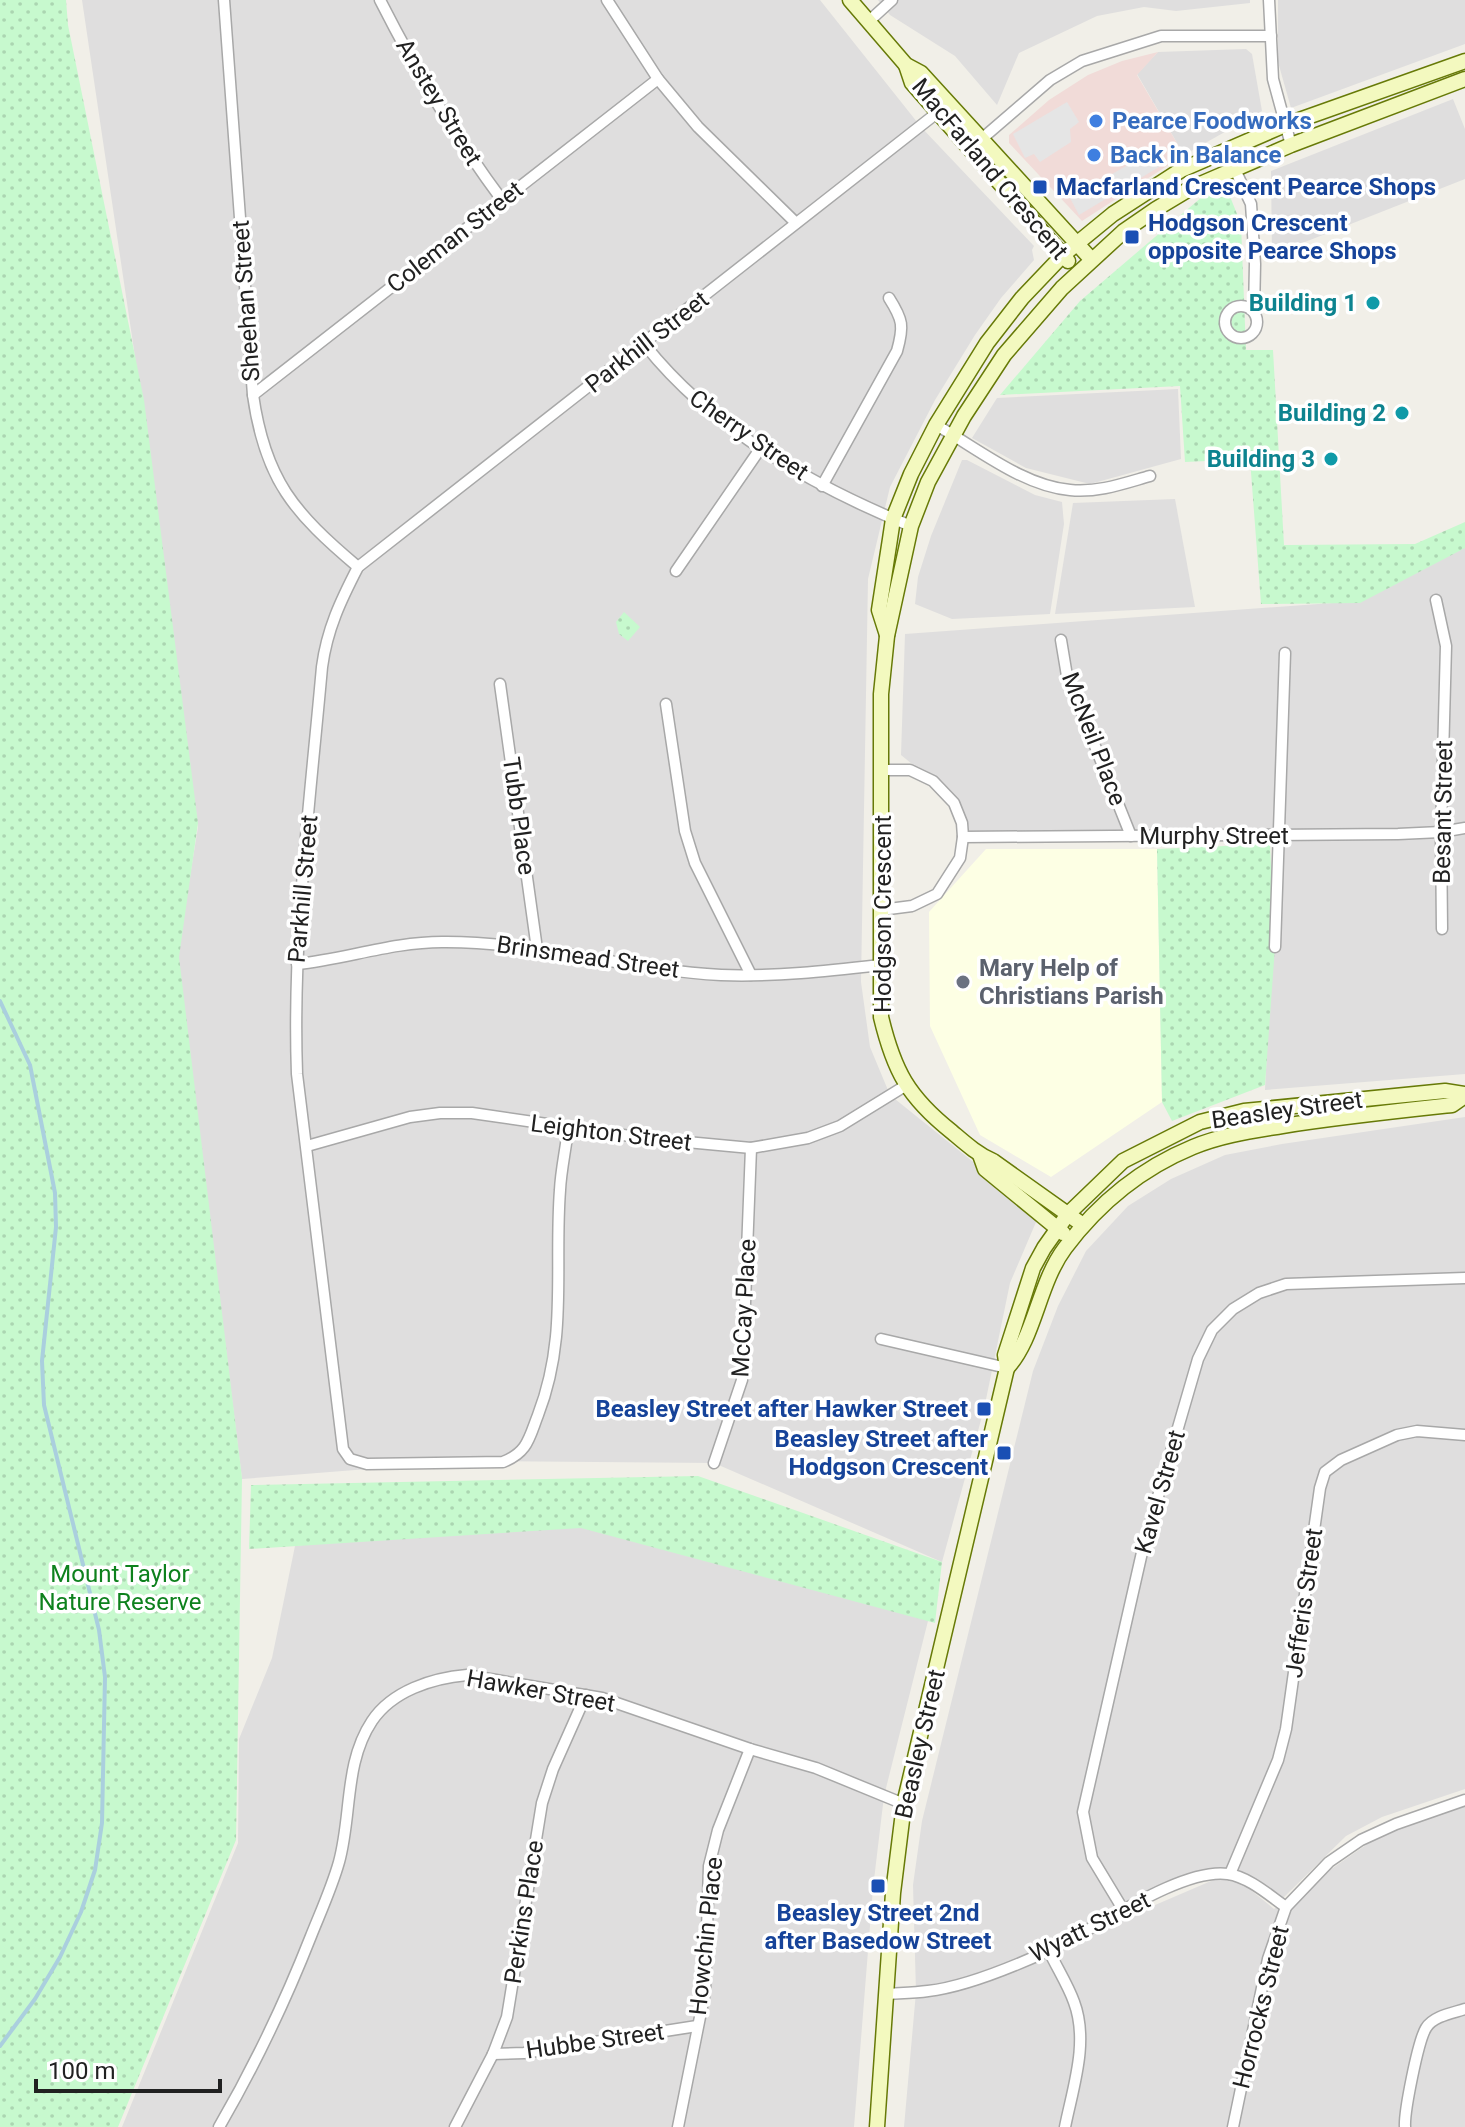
<svg xmlns="http://www.w3.org/2000/svg" width="1465" height="2127" font-family="Roboto,sans-serif">
<style>
.residential{fill:#dfdede;fill-rule:evenodd}
.commercial{fill:#f1dbd8}
.education{fill:#fdffe4}
.park{fill:url(#park-dots)}
.parking{fill:#e5e5e5}
.lines{fill:none;stroke-linecap:round;stroke-linejoin:round}
.stream{stroke:#aacfde;stroke-width:4}
.street-casing{stroke:#a8a8a8;stroke-width:13}
.secondary-casing{stroke:#677a07;stroke-width:17}
.street{stroke:#fff;stroke-width:10}
.secondary{stroke:#f3f9bf;stroke-width:14}
.shop-dot{fill:#3f7fe0;stroke:#fff;stroke-width:3}
.transit-dot{fill:#1a4fb4;stroke:#fff;stroke-width:3}
.culture-dot{fill:#0f9aa8;stroke:#fff;stroke-width:3}
.worship-dot{fill:#6b7280;stroke:#fff;stroke-width:3}
.labels{text-anchor:middle;dominant-baseline:central;stroke-width:7;stroke-linejoin:round;paint-order:stroke}
.street-label{font-size:24px;fill:#212121;stroke:#fff}
.shop-label{font-size:24px;font-weight:bold;fill:#366cbe;stroke:#fff;text-anchor:start}
.transit-label{font-size:24px;font-weight:bold;fill:#164399;stroke:#fff;text-anchor:start}
.culture-label{font-size:24px;font-weight:bold;fill:#0d838f;stroke:#fff;text-anchor:end}
.worship-label{font-size:24px;font-weight:bold;fill:#5b616d;stroke:#fff;text-anchor:start}
.park-label{font-size:24px;fill:#0e811d;stroke:#fff}
</style>
<defs>
<pattern id="park-dots" width="8" height="8" patternUnits="userSpaceOnUse" patternTransform="scale(2)"><rect width="8" height="8" fill="#c7f9ce"/><path d="M2 2h.1M6 6h.1" fill="none" stroke="#abd5b1" stroke-width="1.8" stroke-linecap="round"/></pattern>
</defs>
<rect width="100%" height="100%" fill="#f1efe8"/>
<!-- residential -->
<g class="residential">
<polygon points="82,0 820,0 921,127 1034,246 1032,250 1034,260 1001,298 975,335 935,400 890,487 868,579 861,982 870,1047 890,1095 1039,1215 1010,1283 984,1409 942,1562 714,1463 469,1461 242,1479 177,956 198,827 142,404"/>
<polygon points="878,0 1250,0 1250,3 1176,11 1144,7 1097,16 1019,53 997,105 955,56 890,15"/>
<polygon points="1278,0 1465,0 1465,44 1291,108 1278,62"/>
<polygon points="1246,49 1252,54 1262,111 1184,155 1137,74 1158,52"/>
<polygon points="1453,99 1465,129 1465,179 1272,255 1271,171"/>
<polygon points="1178,389 1181,459 1090,484 1026,468 972,438 997,398"/>
<polygon points="962,460 967,460 1035,495 1062,502 1064,524 1050,614 952,619 915,604 918,577 931,536"/>
<polygon points="1175,499 1195,607 1055,614 1073,503"/>
<polygon points="1465,545 1465,1074 1265,1090 1277,844 1131,836 963,837 954,803 933,781 901,755 905,634 1346,602"/>
<path d="M1465 1117V1789L1382 1817 1346 1836 1279 1902 1236 1878 1274 1909 1396 1824 1465 1804V2127H904L916 1992 913 1885 922 1821 1033 1371 1058 1306 1086 1251 1128 1206 1171 1179 1225 1155 1282 1144ZM1225 1875 1062 1945 1188 1880Z"/>
<polygon points="583,1521 930,1613 884,1796 873,1888 854,2127 122,2127 238,1843 239,1739 272,1658 295,1546 474,1524"/>
</g>
<!-- commercial -->
<polygon class="commercial" points="1158,52 1137,75 1184,155 1082,221 1009,143 1009,135 1049,100 1088,75 1122,61"/>
<!-- education -->
<polygon class="education" points="986,849 1157,849 1162,1102 1051,1177 980,1135 930,1026 929,912"/>
<!-- park -->
<g class="park">
<polygon points="0,0 66,0 68,25 144,400 198,823 179,957 242,1478 236,1840 118,2127 0,2127"/>
<polygon points="1223,179 1241,224 1246,350 1273,350 1284,545 1415,544 1465,522 1465,548 1360,603 1261,604 1250,459 1185,462 1180,386 1000,395 1080,301"/>
<polygon points="624,612 640,627 628,641 619,634 616,622"/>
<polygon points="1270,844 1275,947 1265,1085 1172,1121 1162,1102 1157,849"/>
<polygon points="698,1476 942,1562 935,1623 581,1528 249,1549 251,1485"/>
</g>
<!-- parking -->
<g class="parking">
<polygon points="1067,102 1079,122 1070,129 1071,142 1040,162 1034,154 1025,158 1013,134"/>
<polygon points="1156,149 1164,164 1079,215 1070,198"/>
</g>
<g class="lines">
<!-- stream -->
<polyline class="stream" points="0,1001 30,1065 55,1193 56,1227 42,1361 44,1405 99,1630 105,1677 102,1823 95,1870 81,1912 60,1957 35,1999 0,2046"/>
<defs>
<g id="street">
<path d="M224 0 253 395C265 480 294 513 358 567"/>
<path d="M380 0C416 71 455 137 502 200"/>
<polyline points="607,0 658,79 698,127 796,223"/>
<polyline points="1269,0 1273,79 1291,145"/>
<polyline points="868,22 892,0"/>
<polyline points="970,149 1050,80 1082,61 1161,36 1271,36"/>
<polyline points="1226,150 1251,204 1255,264 1254,312"/>
<circle cx="1241" cy="322" r="16"/>
<path d="M645 345C712 429 812 486 911 526"/>
<polyline points="253,395 658,79"/>
<path d="M936 425C977 448 1023 486 1070 490 1098 493 1125 483 1150 476"/>
<path d="M822 486 897 351C904 326 903 320 889 298"/>
<polyline points="676,571 760,449"/>
<polyline points="1436,600 1446,646 1441,832 1442,929"/>
<polyline points="1061,640 1067,676 1131,836"/>
<polyline points="500,684 537,949"/>
<polyline points="666,704 685,831 695,863 751,975"/>
<polyline points="963,837 1398,834 1441,832 1465,828"/>
<polyline points="881,910 912,906 937,894 960,858 963,837 962,823 954,803 933,781 910,770 883,770"/>
<polyline points="1275,947 1285,653"/>
<path d="M297 964C345 959 393 942 442 942 536 941 627 970 721 975 774 977 827 971 880 965"/>
<path d="M568 1128C566 1149 561 1169 560 1190 554 1269 568 1337 538 1415 529 1438 528 1452 503 1462L367 1464 350 1459 343 1449 297 1074C292 938 310 802 322 667 327 629 341 600 358 567L942 109"/>
<polyline points="307,1146 410,1117 440,1113 472,1113 644,1138 751,1148 808,1138 840,1126 905,1086"/>
<polyline points="881,1339 1007,1368"/>
<polyline points="714,1463 742,1380 751,1148"/>
<polyline points="1230,1874 1278,1760 1286,1729 1320,1488 1325,1472 1341,1460 1397,1435 1417,1431 1465,1435"/>
<polyline points="1124,1911 1092,1858 1083,1812 1143,1548 1198,1359 1212,1330 1233,1309 1259,1293 1286,1284 1465,1278"/>
<path d="M1049 1951C1057 1968 1068 1985 1074 2002 1089 2042 1073 2087 1065 2127"/>
<path d="M885 1994C899 1993 914 1993 928 1991 965 1987 1015 1966 1050 1950 1094 1930 1181 1867 1228 1874 1249 1877 1270 1896 1286 1907"/>
<polyline points="493,2054 524,2053 697,2026"/>
<path d="M219 2127C255 2065 285 2002 311 1936 321 1911 332 1887 339 1862 352 1815 344 1763 372 1721 392 1691 432 1678 467 1675L602 1698 750 1749 816 1768 904 1804"/>
<polyline points="455,2127 493,2054 507,2017 542,1803 553,1769 586,1695"/>
<polyline points="678,2127 705,1992 709,1866 718,1830 750,1749"/>
<polyline points="1233,2127 1268,1959 1286,1907 1329,1862 1361,1840 1396,1824 1465,1800"/>
<path d="M1405 2127C1404 2112 1418 2041 1426 2028 1433 2016 1453 2013 1465 2009"/>
</g>
<g id="secondary">
<polyline points="850,0 906,65 921,73 1091,259"/>
<polyline points="906,65 912,83 1068,261"/>
<polyline points="887,635 879,610 890,539 893,519 911,474 936,425 987,343 1022,298 1063,255 1113,214 1181,170 1285,125 1465,61"/>
<polyline points="980,1155 985,1169 1063,1233"/>
<path d="M1083 1225 993 1161C977 1154 965 1143 952 1132 908 1097 894 1071 881 1017V694L887 636 911 526 928 482 964 416 1004 355 1062 288 1124 231 1156 209 1191 188 1291 145 1465 79"/>
<path d="M1007 1368C1035 1338 1038 1284 1065 1248 1098 1204 1142 1168 1193 1147 1222 1135 1252 1131 1282 1126 1339 1117 1396 1111 1452 1105L1465 1096"/>
<polyline points="877,2127 893,1893 904,1804 1007,1368 1005,1355 1033,1268 1044,1248 1068,1214 1123,1161 1200,1122 1244,1111 1445,1091 1465,1094"/>
</g>
</defs>
<!-- street casing -->
<use href="#street" class="street-casing"/>
<!-- secondary casing -->
<use href="#secondary" class="secondary-casing"/>
<!-- street -->
<use href="#street" class="street"/>
<!-- secondary -->
<use href="#secondary" class="secondary"/>
</g>
<!-- markers -->
<g class="shop-dot">
<circle cx="1096" cy="121" r="8"/>
<circle cx="1094" cy="155" r="8"/>
</g>
<g class="transit-dot">
<rect x="1032" y="179" width="16" height="16" rx="4"/>
<rect x="1124" y="229" width="16" height="16" rx="4"/>
<rect x="976" y="1401" width="16" height="16" rx="4"/>
<rect x="996" y="1445" width="16" height="16" rx="4"/>
<rect x="870" y="1878" width="16" height="16" rx="4"/>
</g>
<g class="culture-dot">
<circle cx="1373" cy="303" r="8"/>
<circle cx="1402" cy="413" r="8"/>
<circle cx="1331" cy="459" r="8"/>
</g>
<circle class="worship-dot" cx="963" cy="982" r="8"/>
<g class="labels">
<!-- street labels -->
<g class="street-label">
<text transform="translate(439 102) rotate(59)">Anstey Street</text>
<text transform="translate(990 169) rotate(50)">MacFarland Crescent</text>
<text transform="translate(455 237) rotate(-38)">Coleman Street</text>
<text transform="translate(246 301) rotate(-94)">Sheehan Street</text>
<text transform="translate(647 342) rotate(-38)">Parkhill Street</text>
<text transform="translate(749 435) rotate(35)">Cherry Street</text>
<text transform="translate(1094 739) rotate(69)">McNeil Place</text>
<text transform="translate(1443 812) rotate(-89)">Besant Street</text>
<text transform="translate(519 816) rotate(82)">Tubb Place</text>
<text x="1214" y="836">Murphy Street</text>
<text transform="translate(303 889) rotate(-85)">Parkhill Street</text>
<text transform="translate(883 914) rotate(-90)">Hodgson Crescent</text>
<text transform="translate(588 957) rotate(8)">Brinsmead Street</text>
<text transform="translate(1287 1110) rotate(-8)">Beasley Street</text>
<text transform="translate(611 1133) rotate(7)">Leighton Street</text>
<text transform="translate(744 1308) rotate(-87)">McCay Place</text>
<text transform="translate(1160 1492) rotate(-74)">Kavel Street</text>
<text transform="translate(1304 1603) rotate(-82)">Jefferis Street</text>
<text transform="translate(541 1691) rotate(10)">Hawker Street</text>
<text transform="translate(920 1744) rotate(-77)">Beasley Street</text>
<text transform="translate(524 1912) rotate(-81)">Perkins Place</text>
<text transform="translate(1090 1927) rotate(-26)">Wyatt Street</text>
<text transform="translate(706 1936) rotate(-84)">Howchin Place</text>
<text transform="translate(1261 2007) rotate(-76)">Horrocks Street</text>
<text transform="translate(595 2041) rotate(-8)">Hubbe Street</text>
</g>
<!-- shop labels -->
<g class="shop-label">
<text x="1112" y="121">Pearce Foodworks</text>
<text x="1110" y="155">Back in Balance</text>
</g>
<!-- transit labels -->
<g class="transit-label">
<text x="1056" y="187">Macfarland Crescent Pearce Shops</text>
<text x="1148" y="223">Hodgson Crescent<tspan x="1148" dy="28">opposite Pearce Shops</tspan></text>
<text x="968" y="1409" text-anchor="end">Beasley Street after Hawker Street</text>
<text x="988" y="1439" text-anchor="end">Beasley Street after<tspan x="988" dy="28">Hodgson Crescent</tspan></text>
<text x="878" y="1913" text-anchor="middle">Beasley Street 2nd<tspan x="878" dy="28">after Basedow Street</tspan></text>
</g>
<!-- culture labels -->
<g class="culture-label">
<text x="1357" y="303">Building 1</text>
<text x="1386" y="413">Building 2</text>
<text x="1315" y="459">Building 3</text>
</g>
<!-- worship labels -->
<g class="worship-label">
<text x="979" y="968">Mary Help of<tspan x="979" dy="28">Christians Parish</tspan></text>
</g>
<!-- park labels -->
<g class="park-label">
<text x="120" y="1574">Mount Taylor<tspan x="120" dy="28">Nature Reserve</tspan></text>
</g>
</g>
<!-- scale -->
<path d="M36 2079v12h184v-12" fill="none" stroke="#212121" stroke-width="4"/>
<text x="48" y="2079" font-size="24" fill="#212121" stroke="#ffffff" stroke-width="6" paint-order="stroke">100 m</text>
</svg>
